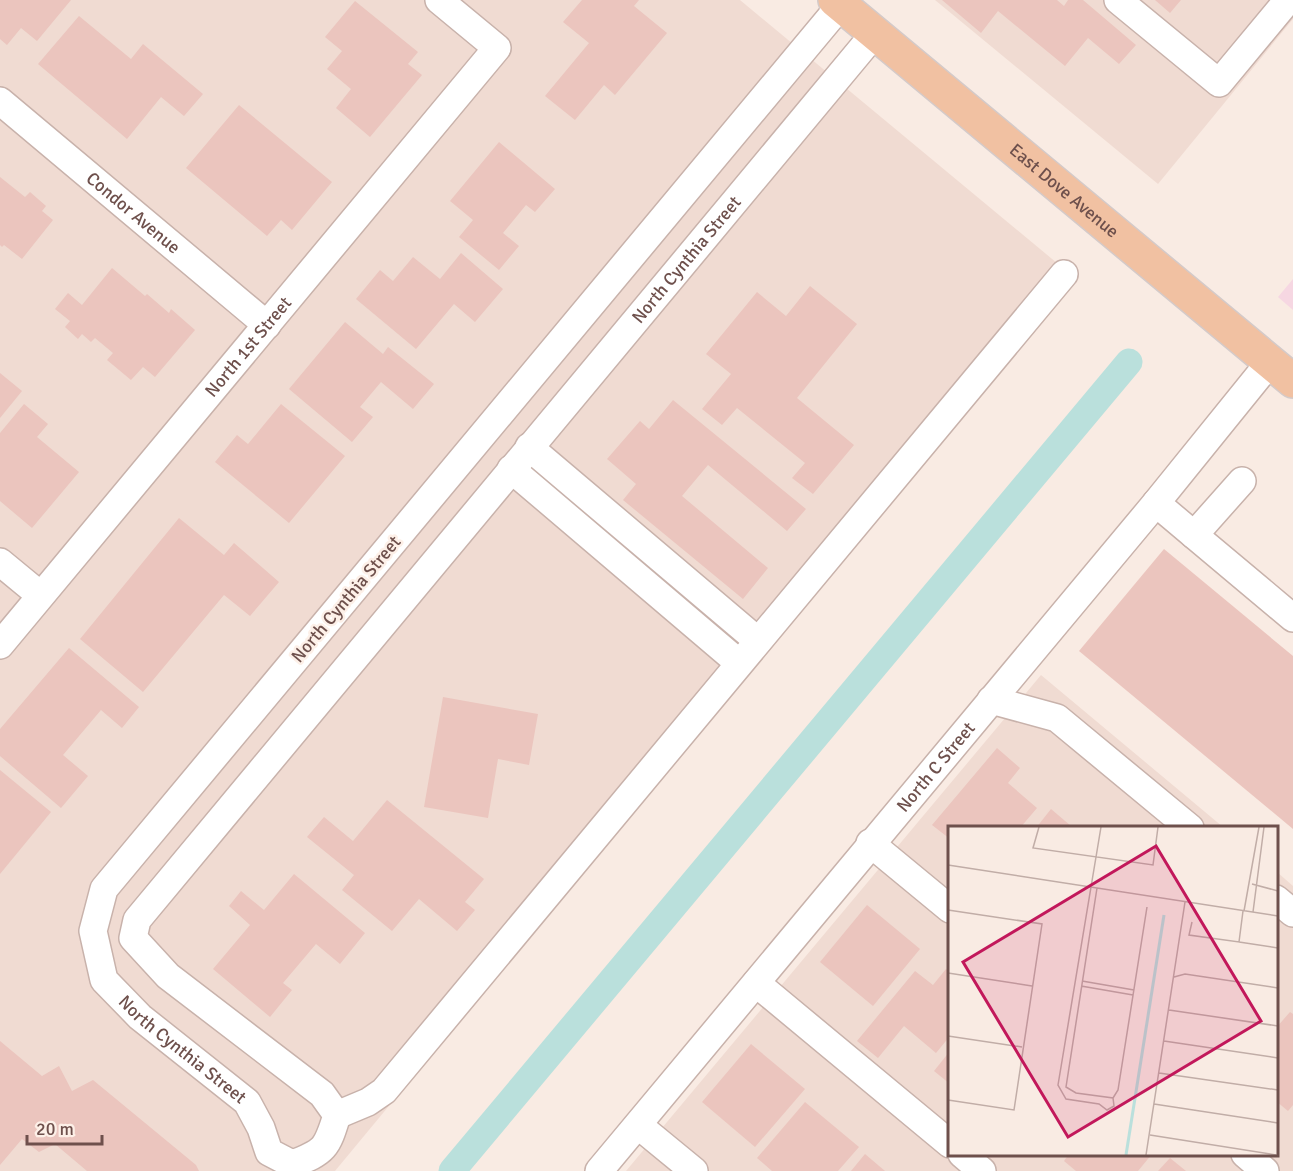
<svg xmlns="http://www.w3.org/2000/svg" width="1293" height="1171" font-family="Signika,sans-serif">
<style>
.residential{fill:#f0dbd2}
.medical{fill:#f6d7e2}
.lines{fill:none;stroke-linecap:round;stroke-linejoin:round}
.canal{stroke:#bae0dc;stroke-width:27}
.building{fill:#ebc5be}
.minor-casing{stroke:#c8b2ab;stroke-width:30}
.major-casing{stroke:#d4cac9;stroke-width:36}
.minor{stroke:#fff;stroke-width:27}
.major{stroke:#f1c1a2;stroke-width:33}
.labels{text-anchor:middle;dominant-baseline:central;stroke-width:5;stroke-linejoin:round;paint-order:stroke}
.street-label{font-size:18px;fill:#6e504c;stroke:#fdf0e8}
.inset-river{fill:none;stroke:#bae0dc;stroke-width:3}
.inset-road{fill:none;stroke:#c1ada7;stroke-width:1.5}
.view{fill:#c2185b;fill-opacity:0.15;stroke:#c2185b;stroke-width:3}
.inset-edge{fill:none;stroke:#6e504c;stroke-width:3}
</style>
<rect width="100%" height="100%" fill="#f9ebe3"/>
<!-- residential -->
<g class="residential">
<polygon points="0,0 740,0 1075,278 335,1171 0,1171"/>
<polygon points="935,0 1293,0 1293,19 1158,184"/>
<polygon points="1041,675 1223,827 950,828 950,1154 1276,1154 1277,872 1293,886 1293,1171 626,1171"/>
</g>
<!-- medical -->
<polygon class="medical" points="1293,279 1293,310 1278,297"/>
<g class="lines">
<!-- canal -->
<polyline class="canal" points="452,1171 1129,362"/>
</g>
<!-- building -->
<g class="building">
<polygon points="0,0 71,0 37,41 21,28 7,45 0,39"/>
<polygon points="582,0 639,0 634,6 667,33 615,95 604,85 575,120 545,96 589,43 563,22"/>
<polygon points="942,0 1057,0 1064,6 1068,0 1083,0 1136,45 1119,64 1088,38 1065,66 998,11 981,33"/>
<polygon points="1155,0 1181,0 1170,13"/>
<polygon points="355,1 418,52 408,64 422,75 370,137 336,108 351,89 327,69 342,51 325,37"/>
<polygon points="79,16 131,59 143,44 203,94 184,116 161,97 127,139 38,64"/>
<polygon points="239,105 332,182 292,230 281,220 267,236 186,168"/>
<polygon points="499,142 555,189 535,212 526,205 503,233 519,246 499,270 459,237 473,220 450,201"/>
<polygon points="0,177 25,197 30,192 46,206 42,211 53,220 22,259 4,245 2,247 0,245"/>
<polygon points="461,253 503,289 475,322 454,304 416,349 356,299 380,270 393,281 413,257 440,279"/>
<polygon points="112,268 145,296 147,294 169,313 171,309 195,330 155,377 143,367 131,380 107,360 113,353 95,338 91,342 82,334 78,339 65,327 70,321 55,309 68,293 82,305"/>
<polygon points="810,286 857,324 797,398 854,445 813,494 792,478 805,463 737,408 722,425 702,409 731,374 706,354 757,292 786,316"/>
<polygon points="345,322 383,354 388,347 434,384 413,409 381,382 360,407 373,417 352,442 289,389"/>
<polygon points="0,373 22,391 0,418"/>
<polygon points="673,400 806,509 787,531 708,465 682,496 768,568 743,599 623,500 636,484 607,459 640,421 649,429"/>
<polygon points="24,404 48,424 37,437 79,472 32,528 0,501 0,433"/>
<polygon points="281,404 345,456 289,523 215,462 237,435 248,444"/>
<polygon points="179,518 224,555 234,543 279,582 250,616 224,595 143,692 80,639"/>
<polygon points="1164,549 1293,656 1293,829 1079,651"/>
<polygon points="69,648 139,707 122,728 101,710 63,755 88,776 61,808 0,756 0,729"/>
<polygon points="443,697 538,714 529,765 498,759 488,818 424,807"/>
<polygon points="997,748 1020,768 1008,783 1037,808 1020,828 950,828 950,839 932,825"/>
<polygon points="0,770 51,812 0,874"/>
<polygon points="387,800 484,879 465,902 475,910 457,931 419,899 392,931 342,890 354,875 307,837 324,817 353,841"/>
<polygon points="1051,809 1071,826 1069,828 1036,828"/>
<polygon points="294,874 365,933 340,964 316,944 283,983 292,990 270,1017 213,969 250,925 229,906 241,891 264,910"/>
<polygon points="867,905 920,949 873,1006 820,962"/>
<polygon points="946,969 950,972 950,1036 936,1053 904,1026 878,1058 857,1041 915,971 933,985"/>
<polygon points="1290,1012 1293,1014 1293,1105 1288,1111 1276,1101 1276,1028"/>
<polygon points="0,1041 42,1076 59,1066 72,1091 93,1080 196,1165 199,1171 87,1171 55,1144 39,1152 22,1139 0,1165"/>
<polygon points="751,1044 805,1089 755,1147 702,1102"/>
<polygon points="950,1051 950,1084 934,1071"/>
<polygon points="805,1102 859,1147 838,1171 772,1171 757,1158"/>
<polygon points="865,1154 885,1171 851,1171"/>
<polygon points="1069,1154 1152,1154 1138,1171 1076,1171 1064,1161"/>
<polygon points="1170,1158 1186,1171 1158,1171"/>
</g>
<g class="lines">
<defs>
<g id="minor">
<path id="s1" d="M845 0 104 889 93 931 104 980 140 1017 247 1102 261 1128 269 1152 292 1164C325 1152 327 1148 337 1115L322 1094 168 976 133 938 137 920 875 33"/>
<polyline points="1118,0 1219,83 1288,0"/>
<path id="s2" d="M0 101 267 325"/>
<polyline points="529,447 758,641"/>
<polyline points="511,469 739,663"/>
<polyline points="1242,481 1194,535 1293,618"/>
<polyline points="1156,503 1194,535"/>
<polyline points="0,562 40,595"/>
<path id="s3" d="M0 645 497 48 439 0"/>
<polyline points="991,700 1057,718 1190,828"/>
<polyline points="870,843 950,909"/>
<polyline points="1276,899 1293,913"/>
<polyline points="756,983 950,1144"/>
<polyline points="337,1115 368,1102 384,1091 1064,274"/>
<polyline points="638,1125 694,1171"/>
<polyline points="962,1154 982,1171"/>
<polyline points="1245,1154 1265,1171"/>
<path id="s4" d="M599 1171 1156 503 1270 362"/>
</g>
<g id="major">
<path id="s5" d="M835 0 1293 381"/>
</g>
</defs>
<!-- minor casing -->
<use href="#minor" class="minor-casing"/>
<!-- major casing -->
<use href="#major" class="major-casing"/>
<!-- minor -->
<use href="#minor" class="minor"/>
<!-- major -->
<use href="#major" class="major"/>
</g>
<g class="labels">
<!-- street labels -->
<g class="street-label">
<text stroke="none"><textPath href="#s5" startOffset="298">East Dove Avenue</textPath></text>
<text stroke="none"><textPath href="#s2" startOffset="174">Condor Avenue</textPath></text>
<text stroke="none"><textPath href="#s1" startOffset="2740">North Cynthia Street</textPath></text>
<text stroke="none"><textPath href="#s3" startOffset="388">North 1st Street</textPath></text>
<text transform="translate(346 599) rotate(-50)">North Cynthia Street</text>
<text stroke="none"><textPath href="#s4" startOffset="526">North C Street</textPath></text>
<text stroke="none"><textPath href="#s1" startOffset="1356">North Cynthia Street</textPath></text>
</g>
</g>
<!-- overview -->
<g transform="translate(948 826)">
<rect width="330" height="330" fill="#f9ebe3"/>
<path class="inset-river" d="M178 329 216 89"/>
<path class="inset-road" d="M91 1 85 22 205 39 210 1M0 39 330 90M304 58 330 65M149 62 118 261 128 267 165 272 166 280 159 284 151 278 118 273 110 259 153 1M0 84 94 98 66 284 0 274M296 85 311 1M305 86 316 1M244 96 241 109 291 116 295 85M291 116 330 122M0 147 84 160M226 151 237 148 330 162M134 155 186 164M133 160 185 169M221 184 330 200M0 210 74 221M216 215 330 232M211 247 330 264M165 272 170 264 199 81M206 278 330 297M202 309 328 329M198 329 237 76"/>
<path class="view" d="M208 20 313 195 120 311 15 136Z"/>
<rect width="330" height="330" class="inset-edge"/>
</g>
<!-- scale -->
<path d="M27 1135v9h75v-9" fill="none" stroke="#6e504c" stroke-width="3"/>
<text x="36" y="1135" font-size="18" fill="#6e504c" stroke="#fdf0e8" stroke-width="4.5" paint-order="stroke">20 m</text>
</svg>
